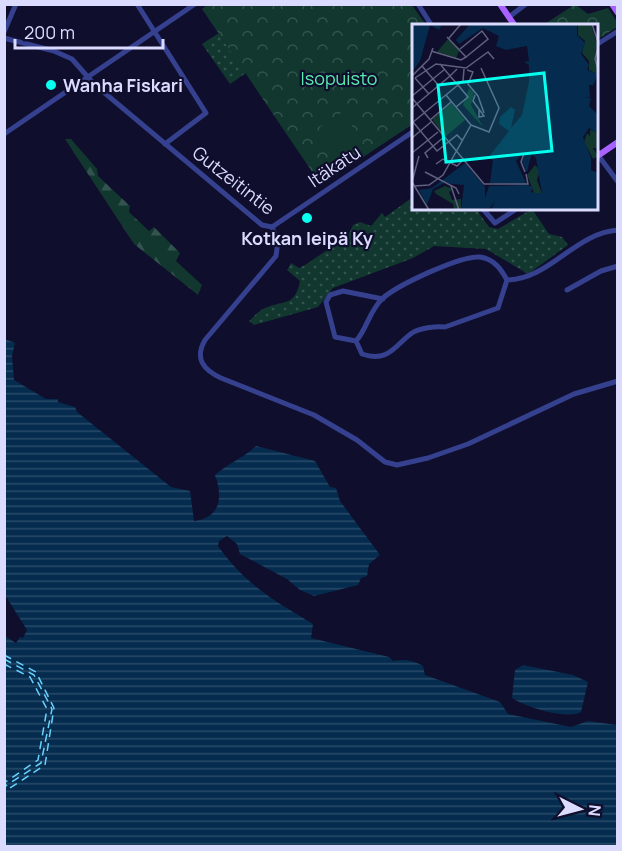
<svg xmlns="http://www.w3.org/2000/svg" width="622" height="851" font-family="Manrope,sans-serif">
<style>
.grass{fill:url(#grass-dots)}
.forest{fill:url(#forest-firs)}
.park{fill:url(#park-crowns)}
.pitch{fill:#11372f}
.water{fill:url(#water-rules)}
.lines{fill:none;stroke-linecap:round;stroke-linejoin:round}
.ferry{stroke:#68d2ff;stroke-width:1.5;stroke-dasharray:8 6;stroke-linecap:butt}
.minor{stroke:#35418f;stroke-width:5}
.major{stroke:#a961ff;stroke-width:6}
.poi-dot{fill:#06ffef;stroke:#0f0e2c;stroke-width:2}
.labels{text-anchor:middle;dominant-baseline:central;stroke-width:4.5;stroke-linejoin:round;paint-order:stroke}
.park-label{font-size:18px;fill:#59ecaf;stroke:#0f0e2c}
.poi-label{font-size:18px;font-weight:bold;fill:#dadbff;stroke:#0f0e2c;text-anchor:start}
.street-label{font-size:18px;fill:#dadbff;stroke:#0f0e2c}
.inset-river{fill:none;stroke:#052c4e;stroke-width:3}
.inset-road{fill:none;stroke:#606080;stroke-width:1.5}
.view{fill:#06ffef;fill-opacity:0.15;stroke:#06ffef;stroke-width:3}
.inset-edge{fill:none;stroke:#dadbff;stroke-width:3}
</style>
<defs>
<pattern id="grass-dots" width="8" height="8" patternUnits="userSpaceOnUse" patternTransform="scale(1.5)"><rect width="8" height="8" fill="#11372f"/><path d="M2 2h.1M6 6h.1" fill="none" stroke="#33534e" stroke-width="1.8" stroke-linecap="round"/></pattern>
<pattern id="forest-firs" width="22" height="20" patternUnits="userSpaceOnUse" patternTransform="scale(1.5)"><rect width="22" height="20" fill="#11372f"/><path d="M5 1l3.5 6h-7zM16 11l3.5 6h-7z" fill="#33534e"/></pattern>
<pattern id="park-crowns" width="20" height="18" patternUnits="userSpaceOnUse" patternTransform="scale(1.5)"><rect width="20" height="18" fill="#11372f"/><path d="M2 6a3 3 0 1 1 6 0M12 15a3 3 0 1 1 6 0" fill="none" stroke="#33534e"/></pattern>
<pattern id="water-rules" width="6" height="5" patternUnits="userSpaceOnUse" patternTransform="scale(1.5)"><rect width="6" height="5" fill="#052c4e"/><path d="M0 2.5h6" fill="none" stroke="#294a69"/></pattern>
</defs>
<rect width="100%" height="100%" fill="#0f0e2c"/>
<!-- grass -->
<g class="grass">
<polygon points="219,33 246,73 230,84 202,44"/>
<path d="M413 197 414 208 476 209 489 227 498 229 532 209 549 234 562 237 568 245 528 274 486 249 434 246 413 258 333 288 318 307 254 325 249 321C254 317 259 310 265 308 284 300 295 307 300 281L287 270 291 263 299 268 305 265 348 236 353 225 360 222 371 226 382 213 385 217Z"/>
</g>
<!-- forest -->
<polygon class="forest" points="65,139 71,139 97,169 98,176 130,206 129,212 149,231 154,227 180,253 176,261 202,285 198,295 134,244"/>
<!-- park -->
<g class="park">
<polygon points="208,4 412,5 426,25 414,26 413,124 321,185 202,9"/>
<polygon points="570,4 576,5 588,14 608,8 617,22 617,27 597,40 596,26 543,25 571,7"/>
</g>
<!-- pitch -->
<polygon class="pitch" points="343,112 363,143 341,158 320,127"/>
<!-- water -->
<g class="water">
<path d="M5 339 15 343 12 356 14 380 46 399H58V402L75 407 77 412 171 487 190 491 194 521C221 518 223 496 215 475 229 463 243 458 256 446L315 461 330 487 336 488 340 501 380 555 369 564 367 576 361 578 358 585 314 596 300 590 287 579 240 554 237 544 227 536 219 541 218 546C245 584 273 600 313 624L311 638 389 657 393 661C405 659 413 660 423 666L425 675 500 702 508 714 571 727 588 721 617 725V846H5V636L16 643 20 637 23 638 27 630 5 595Z"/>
<path d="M523 665 573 675 588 682 581 712C566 720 526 707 512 698L515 670Z"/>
</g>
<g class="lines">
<!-- ferry -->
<g class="ferry">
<polyline points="4,655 36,672 54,708 45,765 4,792"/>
<polyline points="4,659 34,675 52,709 41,763 4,787"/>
<polyline points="4,664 30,677 47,709 38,760 4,783"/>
</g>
<!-- minor -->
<g class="minor">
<polyline points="137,4 206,113 165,144"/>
<polyline points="418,4 432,26"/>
<polyline points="509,17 526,4"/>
<polyline points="4,32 16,4"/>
<polyline points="4,38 54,51 72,59 94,84 262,225 272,227"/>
<polyline points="596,45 618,31"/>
<polyline points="4,134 195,4"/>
<polyline points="598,155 618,182"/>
<polyline points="482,208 495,223 518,208"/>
<path d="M272 227 278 241 276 256 205 340C194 359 204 370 221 378L314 415 357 440 385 462 397 465 428 458 468 444 574 394 618 381"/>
<polyline points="272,227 414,131"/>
<polyline points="567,290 601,271 618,266"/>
<path d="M383 299 343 291 330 295 326 302 335 337 356 341C367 329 369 311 383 298 398 285 461 255 480 257 494 259 501 269 507 280"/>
<path d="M356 341 362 354C389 363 395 345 412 333 420 328 435 326 445 327L498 308 507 280C550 279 575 233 618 230"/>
</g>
<!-- major -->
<g class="major">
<polyline points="500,4 515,26"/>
<polyline points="612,4 618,13"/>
<polyline points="596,151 599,155 618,142"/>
</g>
</g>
<!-- markers -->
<g class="poi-dot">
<circle cx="51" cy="85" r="6"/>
<circle cx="307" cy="218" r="6"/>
</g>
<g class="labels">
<!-- park labels -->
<g class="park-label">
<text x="339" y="78">Isopuisto</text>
</g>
<!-- poi labels -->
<g class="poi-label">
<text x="63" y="85">Wanha Fiskari</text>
<text x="307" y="238" text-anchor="middle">Kotkan leipä Ky</text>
</g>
<!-- street labels -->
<g class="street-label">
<text transform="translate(334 166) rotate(-34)">Itäkatu</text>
<text transform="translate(234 180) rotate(38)">Gutzeitintie</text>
</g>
</g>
<!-- overview -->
<g transform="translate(412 24)">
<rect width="186" height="186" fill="#0f0e2c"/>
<path d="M36 15 48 25 44 34 25 28ZM57 64 62 69 59 81 71 103 51 81Z" fill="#11372f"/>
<path d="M166 0H179L185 20 183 33 186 46 185 55V50L177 46V37L170 29 173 17 166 11ZM178 106 186 108V124H181L186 132 181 135 172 118 175 109 178 112ZM123 141 128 146 125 156 130 170 122 169 117 156 115 151ZM33 162 41 165 37 168 40 176 49 175V186H42L41 180 24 170 22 167Z" fill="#11372f"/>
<path d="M39 79 53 96 33 113 20 95Z" fill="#11372f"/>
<path d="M0 0H30L27 6 18 1 8 37 0 48ZM58 0H165V11L173 19 169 30 177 41 175 46 186 50 181 61H177L178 73H173L179 74 177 82 186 91V102L184 109 177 104 171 113 179 134V146L186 149V186H74H79L83 177 78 184 49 186 52 161 32 159 21 165 15 181 7 166 20 164 53 139 73 163V174L77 162 114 161 78 159 81 136 76 134 97 107 87 100 88 93 99 83 103 86 99 104 110 91 117 58V41L112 38 117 37 115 22 94 26 84 22 87 12 71 4 47 20 44 16ZM113 127 110 138 114 147 120 130 124 134 130 170 119 168 121 163 115 161 104 137Z" fill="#052c4e" fill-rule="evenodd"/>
<path class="inset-river" d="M135 137 139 171M49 143 60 157 68 180 81 172 90 176 87 186M45 146 59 161M114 147 118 125 129 122 135 129 140 186M67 181 81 173 88 177 85 186"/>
<path class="inset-road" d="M180 0 186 18M37 14 49 0M186 23 183 35 186 45M48 25 70 7 76 15 54 33M19 27 49 36 54 33 35 13M28 40 38 52 45 45M10 42 27 62M55 46 61 48 56 60 66 72 72 89M0 52 17 35 21 24M3 54 24 40 54 44 76 28 82 35M3 54 17 70M34 71 59 101M63 71 61 77 72 92 67 93V86M0 72 33 45M0 74 72 160H116L114 150M44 83 56 73 46 61 51 57 52 45M0 84 38 52 46 61 0 99M18 96 39 78M1 98 25 127 45 111 50 116M59 101 77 108 87 84 69 44M0 114 19 98M0 129 26 108M112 129 109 138 113 148M16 134 13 129 32 113M24 140 31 135 45 142 51 136M13 148 44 164 47 170M0 158 17 186M0 158 7 132M2 162 17 161 31 151 59 101M39 162 47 186"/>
<path class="view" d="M132 49 140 127 34 138 26 61Z"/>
<rect width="186" height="186" class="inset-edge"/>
</g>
<!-- border -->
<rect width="622" height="851" fill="none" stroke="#dadbff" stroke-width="12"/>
<!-- north arrow -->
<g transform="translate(580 809) rotate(96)" stroke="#0f0e2c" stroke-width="4.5" paint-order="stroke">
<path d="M0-4.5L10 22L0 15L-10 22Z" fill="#dadbff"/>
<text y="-9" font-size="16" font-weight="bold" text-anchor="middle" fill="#dadbff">N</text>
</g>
<!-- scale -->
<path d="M15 39v9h148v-9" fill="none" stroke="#dadbff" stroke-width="3"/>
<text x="24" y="39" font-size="18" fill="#dadbff" stroke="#0f0e2c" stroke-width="4.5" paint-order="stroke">200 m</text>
</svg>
